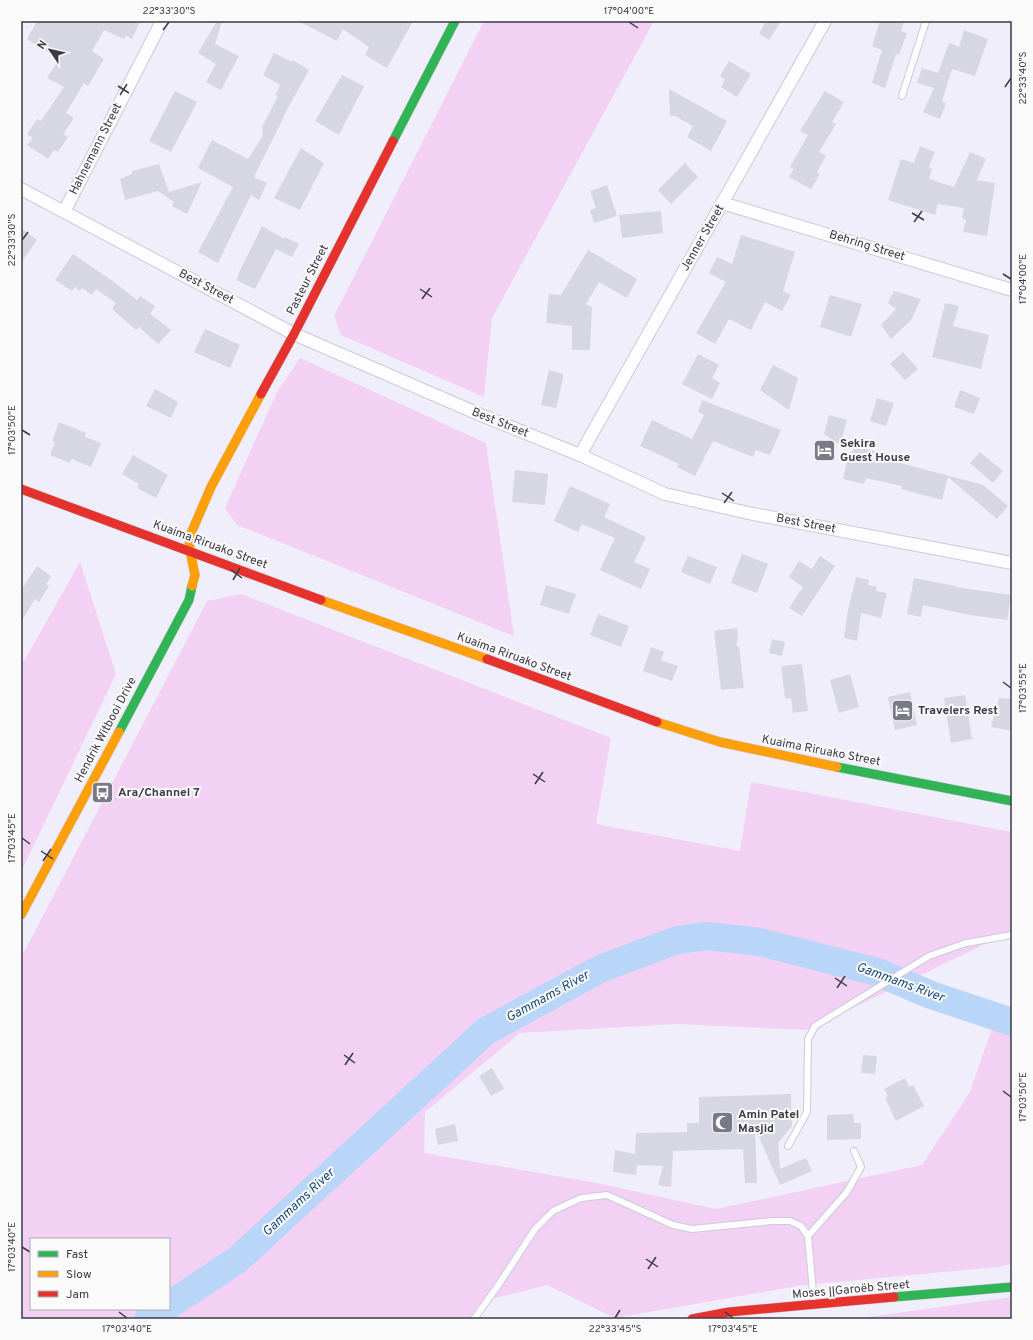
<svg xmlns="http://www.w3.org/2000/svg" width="1033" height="1340" font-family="Overpass,sans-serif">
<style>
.green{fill:#f3d1f4;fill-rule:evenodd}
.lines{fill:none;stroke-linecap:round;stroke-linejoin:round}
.river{stroke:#b9d5f8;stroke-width:28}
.building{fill:#d6d7e3}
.lane-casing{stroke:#cccad7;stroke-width:8}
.street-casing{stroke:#cccad7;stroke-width:14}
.fast-casing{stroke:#cccad7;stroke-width:10}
.slow-casing{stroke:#cccad7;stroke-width:10}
.jam-casing{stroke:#cccad7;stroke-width:10}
.lane{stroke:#fdfcfe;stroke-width:6}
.street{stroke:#fdfcfe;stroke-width:12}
.fast{stroke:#30b455;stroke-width:9}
.slow{stroke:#ff9f0a;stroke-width:9}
.jam{stroke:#e5322d;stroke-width:9}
.ticks{fill:none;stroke:#3b3a47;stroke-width:1.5}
.labels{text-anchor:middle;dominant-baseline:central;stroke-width:4;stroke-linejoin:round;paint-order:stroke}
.street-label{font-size:12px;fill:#3b3a47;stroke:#fafafa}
.poi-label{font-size:12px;font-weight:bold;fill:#3b3a47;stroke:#fafafa;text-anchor:start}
.water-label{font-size:13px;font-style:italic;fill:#174877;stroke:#fafafa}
.neatline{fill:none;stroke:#3b3a47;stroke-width:1.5}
.ticks-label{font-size:10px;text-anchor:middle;fill:#3b3a47}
</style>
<rect width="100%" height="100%" fill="#f0eefa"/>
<!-- green -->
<g class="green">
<polygon points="484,21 654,21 492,318 484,397 341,335 334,316"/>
<polygon points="300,358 486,443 514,636 237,525 225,508 277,392"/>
<polygon points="80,562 116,674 21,872 21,660 24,661"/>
<path d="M241 594 611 738 596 824 740 851 751 782 1012 832V931L807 1030 676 1024 520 1033 425 1112 424 1153 597 1183 716 1209 922 1165 970 1092 999 1008 1012 1012V1264L998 1267 804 1285 615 1318 547 1285 492 1299 477 1319H21V958L207 601ZM31 1239H169V1309H31Z"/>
<polygon points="1012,1297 1012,1319 867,1319 868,1317"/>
</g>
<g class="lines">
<!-- river -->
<g class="river">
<polyline points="169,1305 237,1260 486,1031 600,969 677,940 707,936 760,942 877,972 931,995 1012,1022"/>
<polyline points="148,1319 163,1309"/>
</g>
</g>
<!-- building -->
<g class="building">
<polygon points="37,21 140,21 132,39 126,36 124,39 104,30 92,51 104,59 88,86 84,83 66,113 74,118 63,134 68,137 58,152 54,150 48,159 27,145 33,138 27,134 37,119 41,121 64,87 47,78 59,59 27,39"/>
<polygon points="217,21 222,21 215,44 239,56 221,90 206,82 216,64 198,53"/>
<polygon points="298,21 413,21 387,68 365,55 369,47 343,29 337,41"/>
<polygon points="766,21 781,21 769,40 759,34"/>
<polygon points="880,21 904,21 901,31 907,33 899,55 896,54 885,88 872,83 882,50 872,46"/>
<polygon points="964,30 988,39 975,76 952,69 942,101 946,103 940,119 923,112 934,88 917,83 922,68 938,73 949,43 959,47"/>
<polygon points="274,53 292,62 293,60 309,70 283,117 284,117 254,177 267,183 259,200 251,195 218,263 198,252 233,187 198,168 212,140 248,159 263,136 262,127 278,96 275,95 280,85 263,75"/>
<polygon points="729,61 751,74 737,97 721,87 725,80 720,76"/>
<polygon points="342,75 364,86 339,135 315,121"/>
<polygon points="669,89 727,121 711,151 687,137 693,126 675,116 670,116"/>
<polygon points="175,91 197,102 171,152 149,141"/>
<polygon points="825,91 844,102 832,122 836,124 819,152 826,156 817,172 820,174 811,189 789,177 794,169 790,167 808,135 800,131"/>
<polygon points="920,146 935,152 929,167 932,169 929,179 954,187 970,152 986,159 977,180 995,183 987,236 963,232 966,220 962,218 964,208 938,204 935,215 888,200 901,159 914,163"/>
<polygon points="301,148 324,163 300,210 274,198"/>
<polygon points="685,163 698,177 671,204 658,190"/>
<polygon points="159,164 169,192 202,182 187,214 172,206 174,202 158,191 125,200 120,179 132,174 132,171"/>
<polygon points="607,185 617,216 594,223 590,210 596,208 590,191"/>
<polygon points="661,211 663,233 622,238 619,215"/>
<polygon points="262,226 284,239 285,237 299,244 292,257 276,249 255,289 236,280 239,275 238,274"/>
<polygon points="21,228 37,240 21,263"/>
<polygon points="741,235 795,252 783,291 791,295 782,311 765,302 751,330 729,319 715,344 696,333 726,282 709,273 717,257 732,264"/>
<polygon points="588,250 637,279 627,298 599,282 586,304 592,307 590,350 572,350 572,326 546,323 549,294 561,295"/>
<polygon points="73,254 114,282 137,300 140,296 155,306 150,314 171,330 158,344 139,327 136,330 112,309 116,303 96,289 92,295 82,288 80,291 75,287 72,291 55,280"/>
<polygon points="894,291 921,299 911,320 891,339 881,325 896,309 888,303"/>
<polygon points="830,295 862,304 851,337 820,327"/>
<polygon points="945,303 959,306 953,326 989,335 981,369 932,357"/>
<polygon points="205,329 240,345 230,368 194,352"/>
<polygon points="903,352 918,369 905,380 890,364"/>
<polygon points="698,354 719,365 712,378 720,383 712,399 682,384"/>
<polygon points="773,365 798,378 789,410 760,390"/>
<polygon points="549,370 563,374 563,379 556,408 541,405"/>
<polygon points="155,389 178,402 171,418 146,406"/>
<polygon points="960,390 980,398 974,414 954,407"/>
<polygon points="877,398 894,403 886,426 870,421"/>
<polygon points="702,400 781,430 770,455 756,450 753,457 713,441 695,476 677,467 679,464 640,446 652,420 692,439 704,415 698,412"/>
<polygon points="829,415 847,420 840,445 824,434"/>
<polygon points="59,422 86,433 85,437 101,443 91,467 72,459 70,463 50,455 55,442 52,441"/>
<polygon points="855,446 894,456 893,461 983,485 1008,506 997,519 948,477 942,500 901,489 902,486 866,478 864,484 843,479 847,460"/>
<polygon points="980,452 1003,471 993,483 970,463"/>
<polygon points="133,455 168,475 156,498 137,488 139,484 122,474"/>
<polygon points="515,470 548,474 545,505 512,502"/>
<polygon points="570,486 610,504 604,517 646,537 634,562 650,569 641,589 600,570 615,538 582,524 578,532 554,521"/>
<polygon points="742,554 768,564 757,593 731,583"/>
<polygon points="688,556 717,567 710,584 681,572"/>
<polygon points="820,556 835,566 802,616 789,608 803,587 789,577 799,561 812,569"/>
<polygon points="37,566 51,576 46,584 49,586 39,602 35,599 21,622 21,590"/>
<polygon points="856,577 869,580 868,585 877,587 876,591 887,593 881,618 861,613 857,641 844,638 848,610"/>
<polygon points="914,578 955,586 955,587 1011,595 1007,620 970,615 923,605 921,617 907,614"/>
<polygon points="546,585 576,594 569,614 540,605"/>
<polygon points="598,614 629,626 621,647 590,635"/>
<polygon points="737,628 738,640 736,645 739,647 744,688 721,690 714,631"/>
<polygon points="772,639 785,642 782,656 769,653"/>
<polygon points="651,647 664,652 661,660 678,666 672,681 643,671"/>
<polygon points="802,664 808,711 793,713 791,698 785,699 781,666"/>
<polygon points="850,674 859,707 839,713 830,680"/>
<polygon points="910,692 917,725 895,730 888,697"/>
<polygon points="965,695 972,739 951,743 944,698"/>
<polygon points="999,698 1012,699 1012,731 991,727"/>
<polygon points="863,1055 877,1056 875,1074 861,1073"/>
<polygon points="492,1068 504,1089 491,1096 479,1076"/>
<polygon points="905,1078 909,1087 913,1085 924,1106 896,1121 885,1098 888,1096 884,1089"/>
<polygon points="791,1094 792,1126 778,1143 780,1169 806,1158 812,1171 780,1185 755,1128 757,1183 745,1183 743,1149 673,1151 671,1187 658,1185 663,1166 637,1165 636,1175 613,1172 615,1150 635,1154 636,1133 687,1132 687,1123 699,1123 699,1097"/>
<polygon points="853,1114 854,1123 861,1123 861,1139 827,1140 827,1115"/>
<polygon points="455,1124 458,1141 438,1145 435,1129"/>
</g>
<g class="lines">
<defs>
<g id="lane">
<polyline points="902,96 926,21"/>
<polyline points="788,1146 807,1112 808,1039 815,1026 929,956 966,943 1012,935"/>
<polyline points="808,1236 847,1192 861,1167 854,1151"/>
<polyline points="474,1319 497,1287 535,1229 553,1211 581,1198 607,1195 673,1225 692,1229 773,1221 790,1221 801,1226 808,1236 814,1303"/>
</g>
<g id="street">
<polyline points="21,189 294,334 481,415 580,455 665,494 753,514 1012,563"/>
<polyline points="722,203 1012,290"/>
<polyline points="64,212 162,21"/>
<polyline points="580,455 825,21"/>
</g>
<g id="fast">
<polyline points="393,141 455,21"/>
<polyline points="119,732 189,600 192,586"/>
<polyline points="837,767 1012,801"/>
<polyline points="894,1297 1012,1287"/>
</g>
<g id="slow">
<polyline points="192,586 195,575 190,551 189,538 211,487 261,394"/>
<polyline points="321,600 487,659"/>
<polyline points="657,722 720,742 837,767"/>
<polyline points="21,915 119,732"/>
</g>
<g id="jam">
<polyline points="261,394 294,334 393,141"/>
<polyline points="21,489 321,600"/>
<polyline points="487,659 657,722"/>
<polyline points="692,1319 729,1312 894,1297"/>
</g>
</defs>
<!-- lane casing -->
<use href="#lane" class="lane-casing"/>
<!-- street casing -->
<use href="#street" class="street-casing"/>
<!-- fast casing -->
<use href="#fast" class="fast-casing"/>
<!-- slow casing -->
<use href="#slow" class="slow-casing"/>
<!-- jam casing -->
<use href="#jam" class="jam-casing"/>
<!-- lane -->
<use href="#lane" class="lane"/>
<!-- street -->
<use href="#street" class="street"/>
<!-- fast -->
<use href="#fast" class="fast"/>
<!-- slow -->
<use href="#slow" class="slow"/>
<!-- jam -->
<use href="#jam" class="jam"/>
</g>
<!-- ticks -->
<path class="ticks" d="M629 22 638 28M163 30 169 22M118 86 129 93M1005 87 1011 78M120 95 127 84M912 213 924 220M914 222 922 211M22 240 28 232M1003 274 1011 279M420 289 432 297M422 299 430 288M22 430 30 435M722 493 734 501M724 503 732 492M231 570 242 578M233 580 240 568M1003 682 1011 688M533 774 545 782M535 784 543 772M22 838 30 844M41 851 53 859M43 861 51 849M835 978 847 986M837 988 845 976M344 1055 355 1063M345 1065 353 1053M1003 1091 1011 1097M22 1247 30 1252M646 1259 658 1267M648 1269 656 1257M119 1312 127 1318M725 1312 733 1318M615 1318 620 1310"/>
<!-- icons -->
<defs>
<symbol id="hotel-square" viewBox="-11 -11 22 22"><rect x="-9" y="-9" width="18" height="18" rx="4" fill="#7a7986" stroke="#fafafa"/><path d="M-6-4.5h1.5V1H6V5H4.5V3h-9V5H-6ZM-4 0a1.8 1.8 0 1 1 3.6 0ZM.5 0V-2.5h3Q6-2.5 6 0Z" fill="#fff"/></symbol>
<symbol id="bus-square" viewBox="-11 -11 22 22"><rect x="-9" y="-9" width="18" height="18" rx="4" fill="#7a7986" stroke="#fafafa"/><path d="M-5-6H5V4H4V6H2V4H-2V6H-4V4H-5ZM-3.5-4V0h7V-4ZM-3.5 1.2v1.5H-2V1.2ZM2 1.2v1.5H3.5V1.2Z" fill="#fff"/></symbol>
<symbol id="mosque-square" viewBox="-11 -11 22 22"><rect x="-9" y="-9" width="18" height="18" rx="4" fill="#7a7986" stroke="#fafafa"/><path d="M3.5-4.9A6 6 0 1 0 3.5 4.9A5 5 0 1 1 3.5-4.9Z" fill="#fff"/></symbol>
</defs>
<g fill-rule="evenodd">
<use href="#hotel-square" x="812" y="438" width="25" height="25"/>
<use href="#hotel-square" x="890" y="698" width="25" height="25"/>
<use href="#bus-square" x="90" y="780" width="25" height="25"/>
<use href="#mosque-square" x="710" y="1110" width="25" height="25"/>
</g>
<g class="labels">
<!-- street labels -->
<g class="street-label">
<text transform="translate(96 149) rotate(-63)">Hahnemann Street</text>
<text transform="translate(703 238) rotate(-60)">Jenner Street</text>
<text transform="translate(867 246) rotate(17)">Behring Street</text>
<text transform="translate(308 280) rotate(-63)">Pasteur Street</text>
<text transform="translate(206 287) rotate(28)">Best Street</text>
<text transform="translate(500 423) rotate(22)">Best Street</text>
<text transform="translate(806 524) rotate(11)">Best Street</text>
<text transform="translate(210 545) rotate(20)">Kuaima Riruako Street</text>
<text transform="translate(514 657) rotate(20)">Kuaima Riruako Street</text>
<text transform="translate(106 730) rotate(-62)">Hendrik Witbooi Drive</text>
<text transform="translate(821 751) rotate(11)">Kuaima Riruako Street</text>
<text transform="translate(851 1290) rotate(-5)">Moses ǁGaroëb Street</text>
</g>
<!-- poi labels -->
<g class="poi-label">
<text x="840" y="444">Sekira<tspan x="840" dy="14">Guest House</tspan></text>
<text x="918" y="711">Travelers Rest</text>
<text x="118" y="793">Ara/Channel 7</text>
<text x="738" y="1115">Amin Patel<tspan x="738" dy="14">Masjid</tspan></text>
</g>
<!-- water labels -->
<g class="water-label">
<text transform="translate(900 983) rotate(20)">Gammams River</text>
<text transform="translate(548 997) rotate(-29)">Gammams River</text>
<text transform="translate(299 1203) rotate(-43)">Gammams River</text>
</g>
</g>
<!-- border -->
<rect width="1033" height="1340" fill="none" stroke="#fafafa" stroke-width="44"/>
<!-- legend -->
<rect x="30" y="1238" width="140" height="72" fill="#fafafa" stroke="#aeadb2"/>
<rect x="38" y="1251" width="20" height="6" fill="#30b455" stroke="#aeadb2"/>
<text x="66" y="1258" font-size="12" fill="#3b3a47">Fast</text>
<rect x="38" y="1271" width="20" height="6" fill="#ff9f0a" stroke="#aeadb2"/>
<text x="66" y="1278" font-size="12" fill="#3b3a47">Slow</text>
<rect x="38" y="1291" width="20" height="6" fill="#e5322d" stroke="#aeadb2"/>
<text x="66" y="1298" font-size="12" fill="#3b3a47">Jam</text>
<!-- north arrow -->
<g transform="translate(50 50) rotate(304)" stroke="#fafafa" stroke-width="3" paint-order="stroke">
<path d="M0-3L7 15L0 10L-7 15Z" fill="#3b3a47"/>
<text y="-6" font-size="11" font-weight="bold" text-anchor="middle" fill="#3b3a47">N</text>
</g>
<rect x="22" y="22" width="989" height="1296" class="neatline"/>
<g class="ticks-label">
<text x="169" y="14">22°33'30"S</text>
<text x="629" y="14">17°04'00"E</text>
<text transform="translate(1022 78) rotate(-90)" y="4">22°33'40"S</text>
<text transform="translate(11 240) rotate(-90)" y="4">22°33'30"S</text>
<text transform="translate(1022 279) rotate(-90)" y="4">17°04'00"E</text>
<text transform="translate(11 430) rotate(-90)" y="4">17°03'50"E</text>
<text transform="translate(1022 688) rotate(-90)" y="4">17°03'55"E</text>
<text transform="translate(11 838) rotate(-90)" y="4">17°03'45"E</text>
<text transform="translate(1022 1097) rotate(-90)" y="4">17°03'50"E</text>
<text transform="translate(11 1247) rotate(-90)" y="4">17°03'40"E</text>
<text x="127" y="1332">17°03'40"E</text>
<text x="615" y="1332">22°33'45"S</text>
<text x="733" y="1332">17°03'45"E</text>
</g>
</svg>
